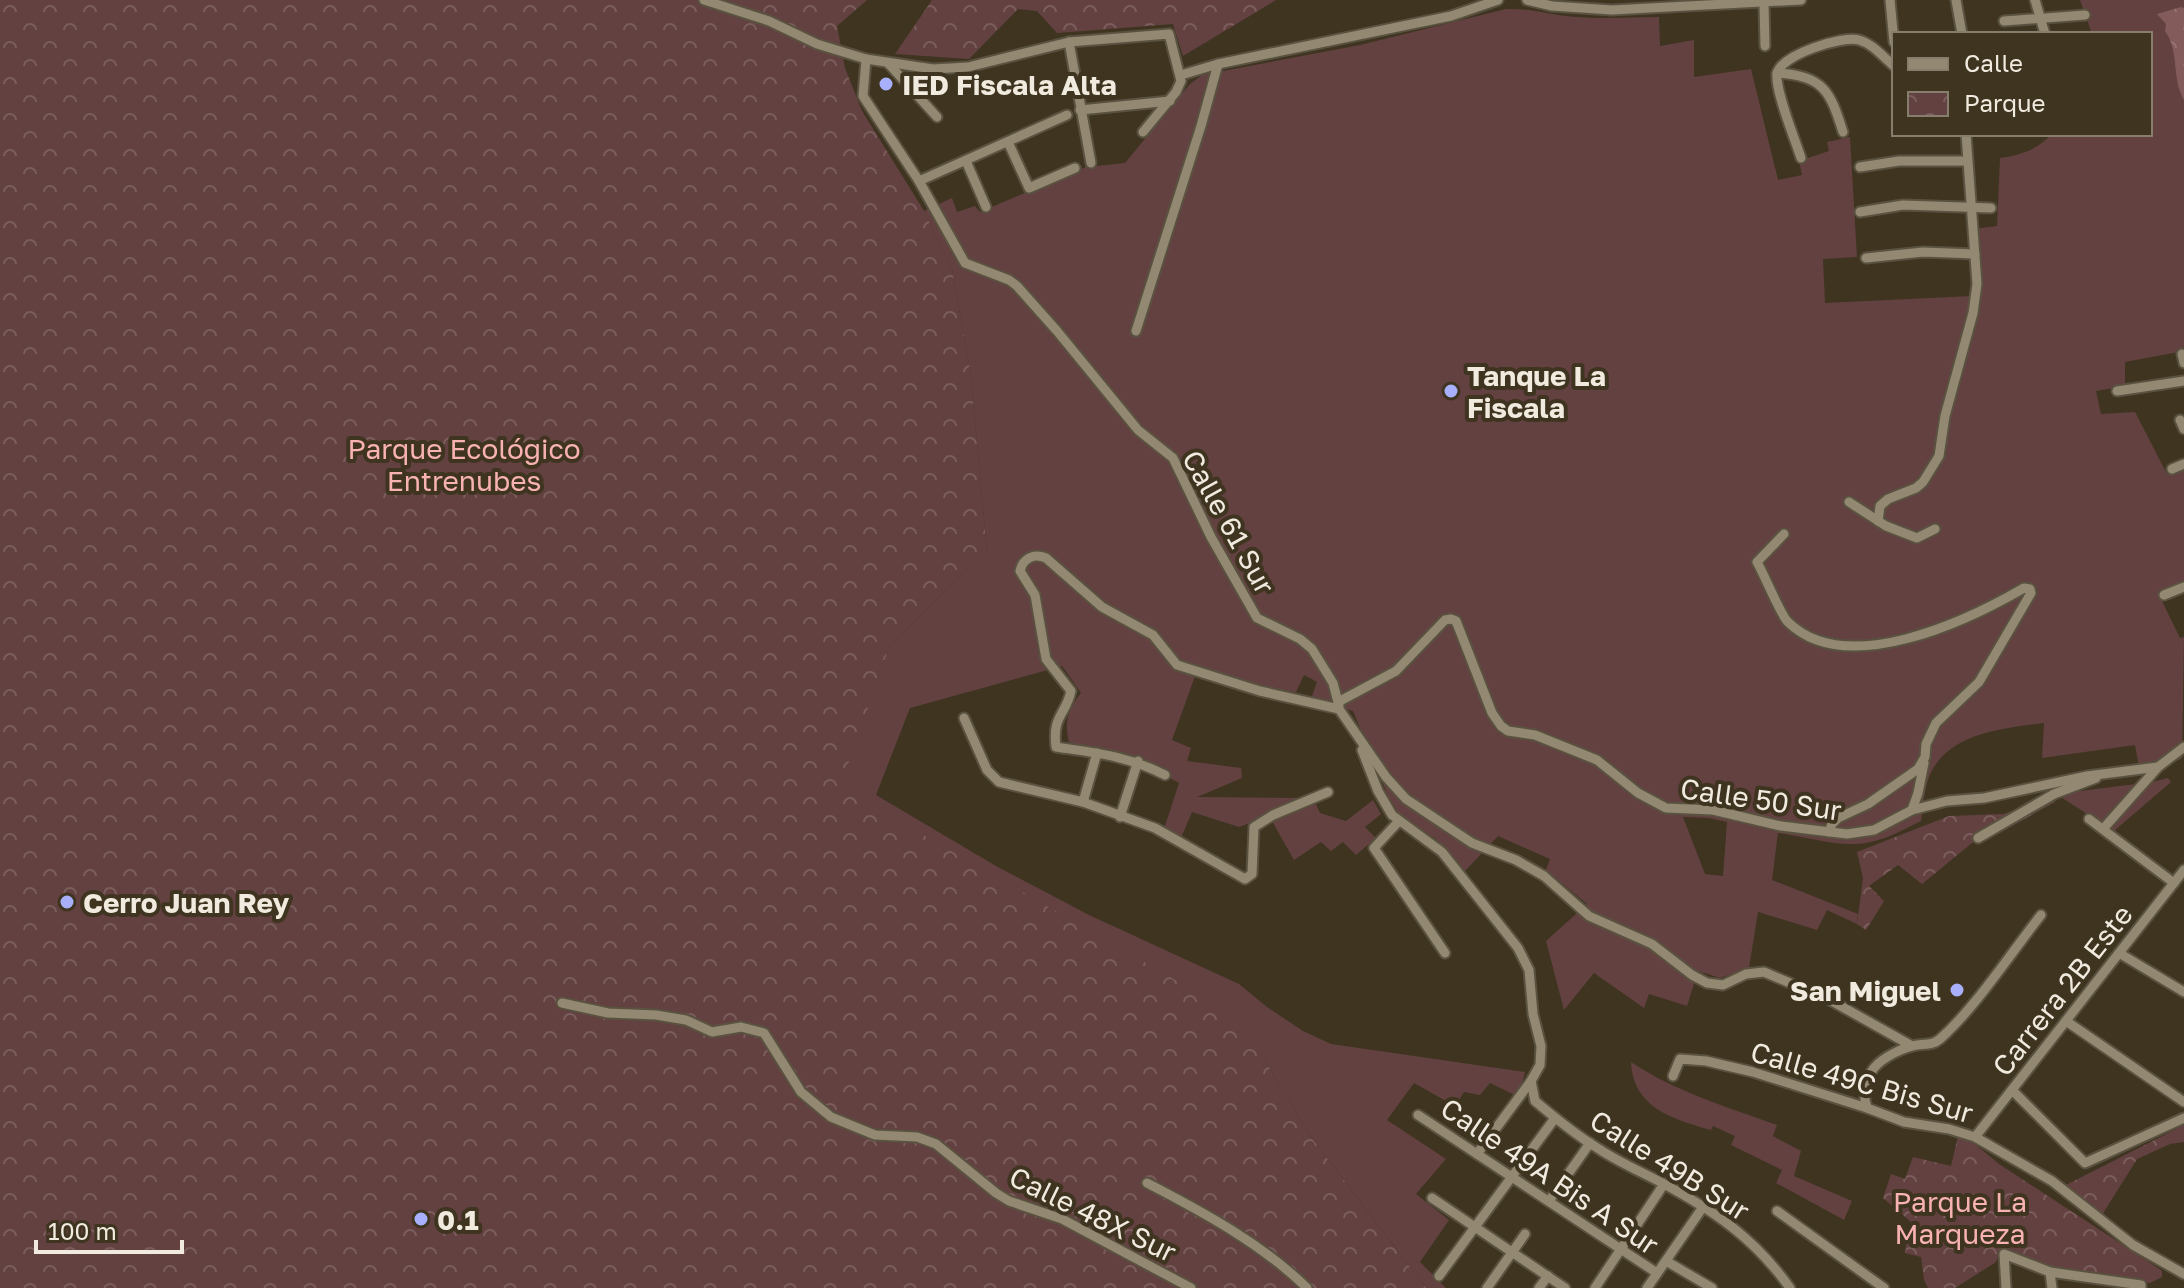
<svg xmlns="http://www.w3.org/2000/svg" width="2184" height="1288" font-family="'Golos Text',sans-serif">
<style>
.green{fill:#634141;fill-rule:evenodd}
.forest{fill:url(#forest-crowns)}
.park{fill:url(#park-crowns)}
.lines{fill:none;stroke-linecap:round;stroke-linejoin:round}
.street-casing{stroke:#5a5240;stroke-width:13}
.street{stroke:#938871;stroke-width:9}
.poi-dot{fill:#a8b0fc;stroke:#3e3420;stroke-width:3}
.labels{text-anchor:middle;dominant-baseline:central;stroke-width:8;stroke-linejoin:round;paint-order:stroke}
.poi-label{font-size:28px;font-weight:bold;fill:#f1ebdf;stroke:#3e3420;text-anchor:start}
.park-label{font-size:28px;fill:#f8b2b2;stroke:#3e3420}
.street-label{font-size:28px;fill:#f1ebdf;stroke:#3e3420}
</style>
<defs>
<pattern id="forest-crowns" width="20" height="18" patternUnits="userSpaceOnUse" patternTransform="scale(2)"><rect width="20" height="18" fill="#835b5b"/><path d="M2 6a3 3 0 1 1 6 0M12 15a3 3 0 1 1 6 0" fill="none" stroke="#957372"/></pattern>
<pattern id="park-crowns" width="20" height="18" patternUnits="userSpaceOnUse" patternTransform="scale(2)"><rect width="20" height="18" fill="#634141"/><path d="M2 6a3 3 0 1 1 6 0M12 15a3 3 0 1 1 6 0" fill="none" stroke="#7a5d5c"/></pattern>
</defs>
<rect width="100%" height="100%" fill="#3e3420"/>
<!-- green -->
<g class="green">
<path d="M2080 0H2184V351L2125 362V386L2096 391 2101 414 2135 412 2167 474 2184 468V581L2158 593 2180 638 2184 637 2182 758 2165 767 2140 773 2135 745 2042 758 2044 723C2004 728 1946 733 1929 777 1924 790 1923 806 1921 821 1901 831 1878 844 1854 844 1832 845 1801 836 1778 833L1772 880 1858 914 1857 924 1827 910 1817 930 1758 912 1749 968 1720 978 1698 971 1687 1006 1649 994 1644 1008 1594 973 1564 1010 1546 941 1587 904 1546 870 1550 859 1498 836 1464 872 1435 838 1413 826 1399 814 1388 796 1353 711 1311 699 1317 682 1304 675 1296 692 1259 687 1198 668 1172 740 1191 748 1187 761 1241 768 1242 778 1197 797 1313 798 1320 813 1346 821 1373 800 1381 814 1365 827 1376 838 1356 855 1343 842 1331 851 1321 842 1294 860 1273 823V815L1239 827 1192 812 1181 838 1164 829 1179 783 1138 760 1069 742C1064 722 1068 709 1081 693L1062 666 910 708 876 795 996 866 1089 915 1239 984 1267 1007 1303 1031 1331 1044 1525 1072 1519 1097 1490 1083 1480 1095 1464 1092 1455 1106 1414 1083 1387 1120 1446 1159 1416 1194 1449 1220 1420 1262 1446 1288H1426L1314 1141 1262 1056 932 842 839 787 890 645 987 551 970 369 952 270 924 211 952 198 957 212 975 206 980 212 1086 167 1125 163 1190 84 1202 75 1360 45 1506 9C1532 8 1550 15 1576 17 1603 19 1632 17 1659 17L1660 46 1694 40V77L1751 69 1778 180 1802 175 1799 161 1829 151 1827 142 1850 137 1857 257 1823 259 1825 303 1972 296 1973 229 1997 226 2000 158C2022 155 2036 150 2052 134H2150V34H2092ZM1683 817 1709 818 1727 822 1723 876 1705 874Z"/>
<polygon points="2168,778 2171,782 2114,831 2056,794 2152,782"/>
<path d="M1631 1062C1676 1092 1727 1107 1777 1125L1773 1136 1801 1151 1794 1176 1852 1201 1844 1220 1776 1183 1782 1170 1731 1145 1735 1136 1713 1126 1711 1130C1673 1119 1633 1108 1631 1062Z"/>
</g>
<!-- forest -->
<path class="forest" d="M2181 7 2184 8V100C2171 77 2180 52 2165 31L2166 24 2157 14Z"/>
<!-- park -->
<g class="park">
<polygon points="0,0 867,0 837,26 845,68 862,111 924,211 952,270 970,369 987,551 890,645 840,787 1210,1000 1262,1056 1314,1141 1426,1288 0,1288"/>
<polygon points="932,0 1276,0 1183,56 1173,24 1057,33 1037,11 1018,9 969,59 895,54"/>
<polygon points="2047,797 2055,802 1996,835 1978,838 1922,884 1898,865 1869,886 1884,901 1866,930 1857,924 1863,878 1857,852 1949,816 2004,814"/>
<polygon points="2184,1125 2184,1142 2170,1144 2137,1159 2102,1215 2064,1186"/>
<polygon points="1958,1136 1975,1144 1999,1164 2155,1266 2162,1271 2162,1277 2150,1283 2051,1268 2001,1248 1996,1262 1955,1288 1928,1288 1924,1280 1921,1257 1905,1253 1910,1221 1883,1198 1891,1174 1905,1179 1913,1157 1951,1166"/>
</g>
<g class="lines">
<defs>
<g id="street">
<polyline points="704,0 769,21 817,44 866,59 933,69 968,67 1069,42 1169,34 1181,81 1176,92 1143,132"/>
<polyline points="1527,0 1552,6 1612,10 1801,0"/>
<polyline points="1890,0 1894,42"/>
<polyline points="1956,0 1962,34"/>
<polyline points="2035,0 2045,34"/>
<polyline points="1764,4 1765,46"/>
<polyline points="2004,21 2085,15"/>
<polyline points="1069,42 1091,163"/>
<polyline points="866,59 863,96 919,181 965,263 1009,280 1017,286 1057,331 1138,430 1173,458 1211,537 1257,618 1300,639 1312,649 1333,683 1339,706"/>
<polyline points="888,63 937,117"/>
<path d="M1777 73C1824 76 1830 91 1843 132"/>
<polyline points="1181,75 1218,64 1451,16 1498,0"/>
<polyline points="1080,110 1170,101"/>
<polyline points="1008,142 1029,188 1075,168"/>
<path d="M1801 158C1795 139 1775 91 1777 74 1780 55 1843 35 1859 40 1873 44 1883 57 1894 66"/>
<polyline points="966,161 986,207"/>
<polyline points="1860,167 1899,161 1966,161"/>
<polyline points="919,181 1067,115"/>
<polyline points="1860,212 1903,205 1991,208"/>
<polyline points="1866,258 1923,252 1975,254"/>
<polyline points="1136,331 1201,126 1218,64"/>
<polyline points="2182,354 2184,363"/>
<polyline points="2117,391 2184,381"/>
<polyline points="2180,420 2184,429"/>
<polyline points="2172,469 2184,464"/>
<polyline points="1849,502 1886,526 1917,538 1935,529"/>
<polyline points="1878,521 1880,506 1888,499 1916,488 1923,482 1939,456 1945,416 1973,313 1977,284 1966,134"/>
<path d="M1784 534 1757 562C1764 574 1781 616 1788 622 1846 679 1967 621 2024 588L2030 589 2031 593 1979 682 1936 723 1926 744 1925 757 1918 769 1868 804 1838 818 1832 824 1829 832"/>
<polyline points="2164,595 2184,587"/>
<polyline points="1340,701 1396,671 1445,620 1451,619 1456,621 1460,631 1492,713 1501,726 1508,731 1535,735 1597,760 1638,793 1666,808 1713,810 1781,826 1847,834 1874,830 1912,810 1947,801 1984,798 2087,776 2158,767"/>
<polyline points="964,718 987,770 999,782 1083,802 1155,828 1245,879 1252,874 1254,827 1273,815 1328,792"/>
<polyline points="1362,750 1378,791 1392,815 1442,852 1518,948 1529,970 1533,1014 1541,1046 1540,1065 1531,1081 1477,1154"/>
<path d="M1165 775C1128 756 1097 753 1056 747 1052 715 1066 715 1071 691L1046 659 1035 595 1020 571C1023 558 1034 553 1046 558L1102 607 1153 635 1177 665 1260 691 1339 709 1386 777 1406 799 1472 843 1516 860 1544 876 1589 916 1652 944 1692 975 1707 983 1723 985 1746 974 1764 972 1830 1000 1912 1046"/>
<polyline points="1083,802 1097,753"/>
<polyline points="1912,810 1918,793 1924,763"/>
<polyline points="1120,817 1138,761"/>
<polyline points="2089,819 2174,883"/>
<polyline points="1399,821 1374,848 1445,953"/>
<polyline points="2103,829 2158,767 2184,747"/>
<polyline points="1978,838 2054,794 2096,778"/>
<polyline points="2119,953 2184,992"/>
<polyline points="562,1003 608,1013 656,1015 686,1020 712,1032 741,1027 764,1033 801,1092 831,1117 875,1135 917,1137 936,1144 996,1193 1009,1201 1062,1219 1191,1288"/>
<polyline points="2066,1021 2184,1102"/>
<polyline points="1673,1076 1680,1059 1706,1061 1753,1072 1867,1108 1904,1122 1949,1129 1975,1137 2052,1181 2133,1245 2184,1274"/>
<path d="M1531 1081 1535 1101C1555 1118 1576 1135 1599 1149 1620 1163 1642 1172 1664 1184 1716 1212 1755 1239 1790 1288"/>
<polyline points="2012,1090 2085,1163 2184,1118"/>
<path d="M1867 1108C1862 1093 1865 1080 1874 1068 1883 1057 1904 1047 1917 1045 1926 1044 1933 1045 1940 1039 1976 1007 2010 954 2041 915"/>
<polyline points="1418,1115 1657,1273"/>
<polyline points="1975,1137 2184,870"/>
<path d="M1147 1183C1203 1212 1262 1244 1307 1288"/>
<polyline points="1432,1198 1565,1288"/>
<polyline points="1549,1201 1590,1143"/>
<polyline points="1777,1211 1884,1288"/>
<polyline points="1666,1261 1712,1288"/>
<polyline points="2050,1272 2052,1288"/>
<polyline points="1439,1276 1555,1118"/>
<polyline points="1487,1288 1525,1234"/>
<polyline points="1539,1288 1548,1276"/>
<polyline points="1595,1288 1664,1184"/>
<polyline points="1647,1288 1703,1207"/>
<polyline points="2006,1288 2004,1254 2050,1272 2141,1285 2141,1288"/>
</g>
</defs>
<!-- street casing -->
<use href="#street" class="street-casing"/>
<!-- street -->
<use href="#street" class="street"/>
</g>
<!-- markers -->
<g class="poi-dot">
<circle cx="886" cy="84" r="8"/>
<circle cx="1451" cy="391" r="8"/>
<circle cx="67" cy="902" r="8"/>
<circle cx="1957" cy="990" r="8"/>
<circle cx="421" cy="1219" r="8"/>
</g>
<g class="labels">
<!-- poi labels -->
<g class="poi-label">
<text x="902" y="84">IED Fiscala Alta</text>
<text x="1467" y="375">Tanque La<tspan x="1467" dy="32">Fiscala</tspan></text>
<text x="83" y="902">Cerro Juan Rey</text>
<text x="1941" y="990" text-anchor="end">San Miguel</text>
<text x="437" y="1219">0.1</text>
</g>
<!-- park labels -->
<g class="park-label">
<text x="464" y="448">Parque Ecológico<tspan x="464" dy="32">Entrenubes</tspan></text>
<text x="1960" y="1201">Parque La<tspan x="1960" dy="32">Marqueza</tspan></text>
</g>
<!-- street labels -->
<g class="street-label">
<text transform="translate(1229 522) rotate(61)">Calle 61 Sur</text>
<text transform="translate(1761 799) rotate(8)">Calle 50 Sur</text>
<text transform="translate(2062 990) rotate(-52)">Carrera 2B Este</text>
<text transform="translate(1862 1082) rotate(16)">Calle 49C Bis Sur</text>
<text transform="translate(1670 1165) rotate(32)">Calle 49B Sur</text>
<text transform="translate(1550 1176) rotate(34)">Calle 49A Bis A Sur</text>
<text transform="translate(1093 1214) rotate(26)">Calle 48X Sur</text>
</g>
</g>
<!-- legend -->
<rect x="1892" y="32" width="260" height="104" fill="#3e3420" stroke="#867d6c" stroke-width="2"/>
<rect x="1908" y="58" width="40" height="12" fill="#938871" stroke="#867d6c" stroke-width="2"/>
<text x="1964" y="72" font-size="24" fill="#f1ebdf">Calle</text>
<rect x="1908" y="92" width="40" height="24" fill="url(#park-crowns)" stroke="#867d6c" stroke-width="2"/>
<text x="1964" y="112" font-size="24" fill="#f1ebdf">Parque</text>
<!-- scale -->
<path d="M36 1240v12h146v-12" fill="none" stroke="#f1ebdf" stroke-width="4"/>
<text x="48" y="1240" font-size="24" fill="#f1ebdf" stroke="#3e3420" stroke-width="6" paint-order="stroke">100 m</text>
</svg>
